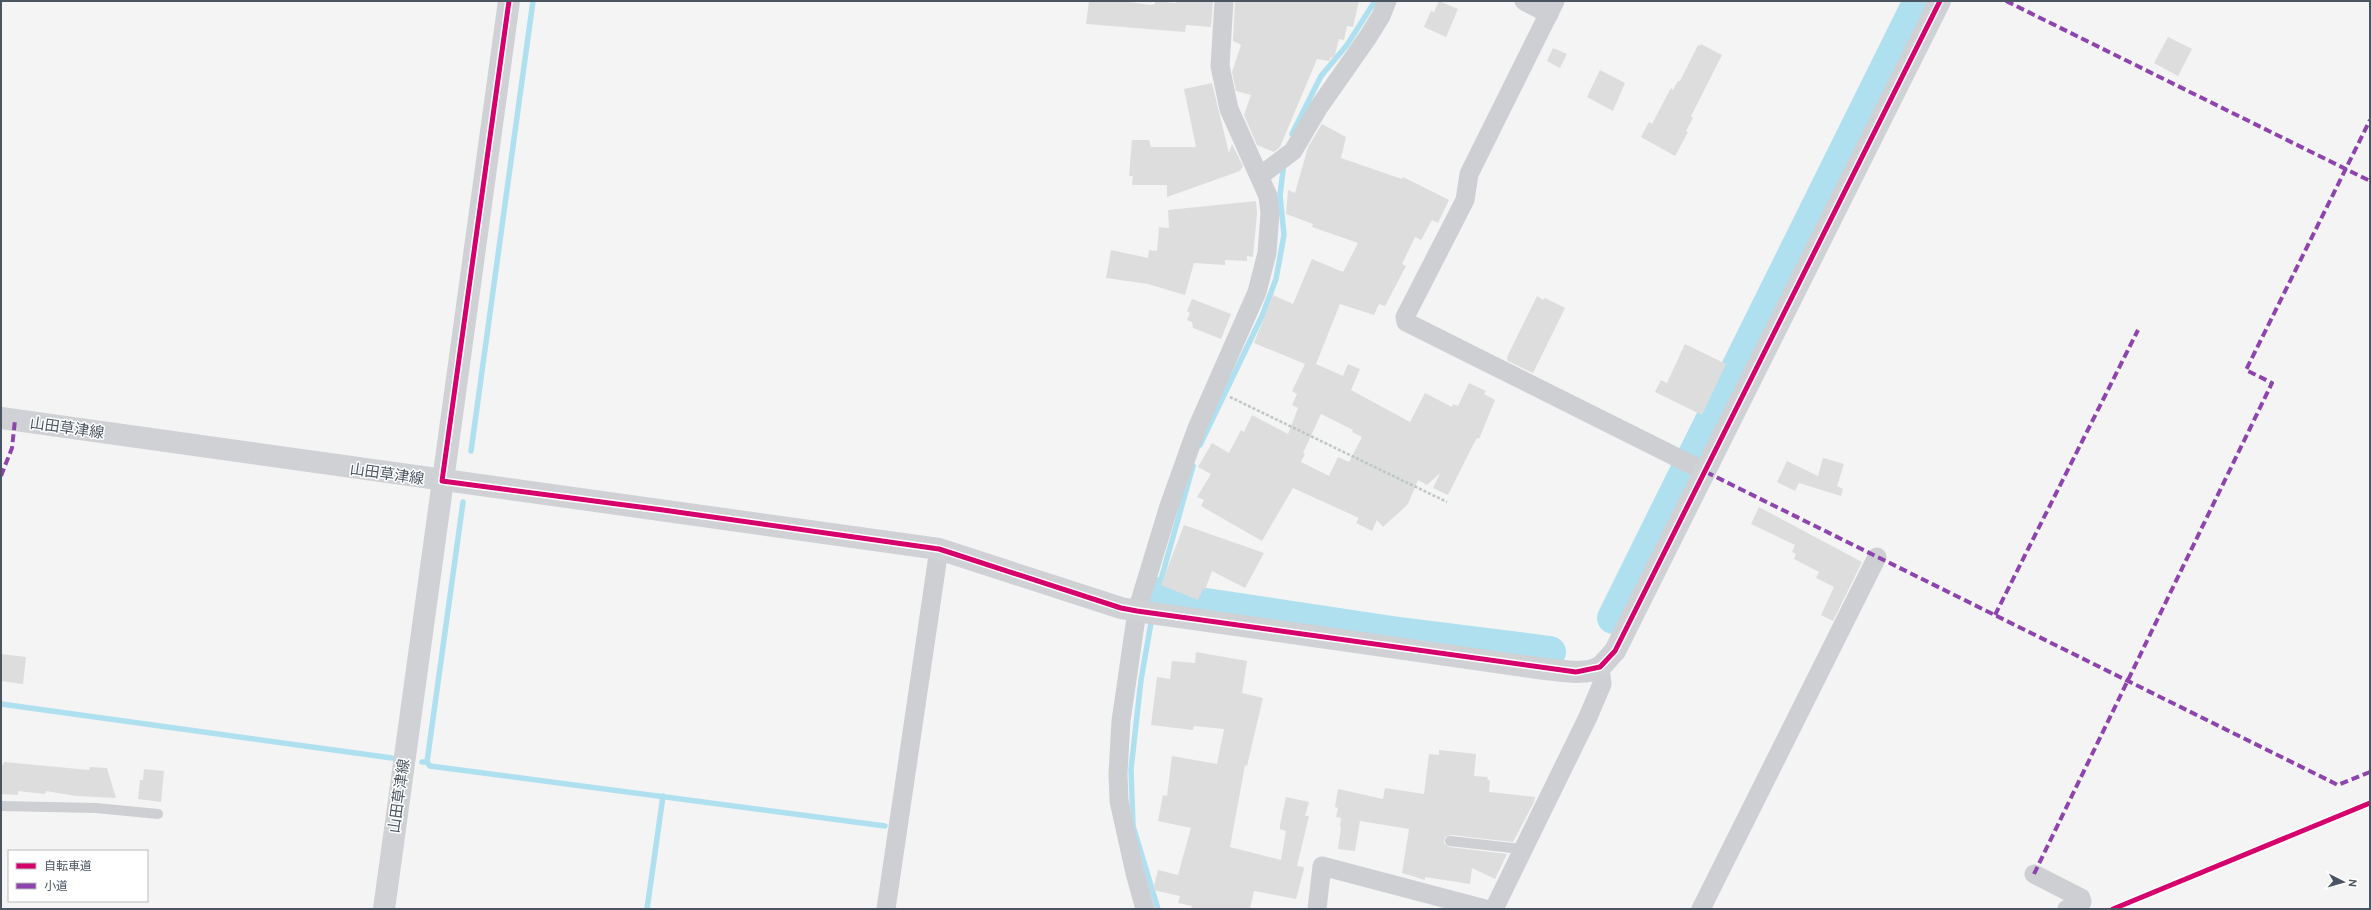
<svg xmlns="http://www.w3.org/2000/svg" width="2371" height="910" font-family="Cabin,'Noto Sans JP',sans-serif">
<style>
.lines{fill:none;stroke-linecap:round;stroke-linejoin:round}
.stream{stroke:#aee0f0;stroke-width:5.5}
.river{stroke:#aee0f0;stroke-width:32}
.building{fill:#ddddde;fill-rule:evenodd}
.path{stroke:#bcc7c4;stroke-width:2.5;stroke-dasharray:3 2;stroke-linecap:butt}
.lane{stroke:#cecfd2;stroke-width:10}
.street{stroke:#cecfd2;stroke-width:19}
.secondary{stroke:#cfd1d5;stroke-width:22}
.quiet{stroke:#8e44ad;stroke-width:4;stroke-dasharray:8 4;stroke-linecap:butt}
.cycleway-casing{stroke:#fff;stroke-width:8}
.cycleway{stroke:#d6006c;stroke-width:5}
.labels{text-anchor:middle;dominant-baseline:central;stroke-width:3;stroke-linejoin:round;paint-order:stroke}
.street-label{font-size:15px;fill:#4a5561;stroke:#fff}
</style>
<rect width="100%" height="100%" fill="#f4f4f4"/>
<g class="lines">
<!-- stream -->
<g class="stream">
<polyline points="1292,134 1321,76 1347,45 1375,1"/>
<polyline points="1200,445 1262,316 1276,279 1284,235 1280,195 1284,163"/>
<polyline points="471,451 533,1"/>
<polyline points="1153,608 1193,466"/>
<polyline points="1152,617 1141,680 1131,769 1133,826 1158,909"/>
<polyline points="1,704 392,758"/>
<polyline points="422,762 427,762 430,766 885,826"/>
<polyline points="427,762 463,502"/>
<polyline points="647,909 663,796"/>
</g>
<!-- river -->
<g class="river">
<polyline points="1156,593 1166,598 1392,632 1550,652"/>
<polyline points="1613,618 1919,1"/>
</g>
</g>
<!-- building -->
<g class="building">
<polygon points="1089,1 1121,1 1151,5 1155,4 1155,1 1176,3 1176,1 1213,1 1211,27 1186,25 1185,32 1086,24"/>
<polygon points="1235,1 1359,1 1353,27 1347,26 1344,40 1339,39 1334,58 1331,57 1329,61 1317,59 1280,147 1274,152 1257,145 1244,115 1251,95 1236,91 1232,72 1241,45 1233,41"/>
<polygon points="1439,1 1458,9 1446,37 1424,27 1431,11 1434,12"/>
<polygon points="2168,37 2192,49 2178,76 2154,63"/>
<polygon points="1701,44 1722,55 1691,116 1693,118 1686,131 1688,132 1675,156 1641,137 1649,122 1652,124 1671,88 1673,90 1678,81 1680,81 1698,45 1700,46"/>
<polygon points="1553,48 1567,54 1560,68 1547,61"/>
<polygon points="1600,70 1625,83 1613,111 1587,97"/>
<polygon points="1212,83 1229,153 1232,144 1243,166 1240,171 1167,197 1167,185 1132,185 1133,176 1129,176 1132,140 1149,140 1151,147 1196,147 1184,89"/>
<path d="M1322 124 1346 137 1341 158 1402 179 1403 177 1449 200 1438 223 1432 220 1421 240 1415 237 1402 264 1406 266 1385 306 1379 304 1374 315 1340 304 1316 364 1343 376 1348 364 1360 369 1351 390 1410 422 1425 393 1452 407 1453 404 1458 406 1469 383 1486 391 1484 394 1495 400 1479 439 1477 438 1473 445 1448 495 1433 488 1440 473 1427 485 1418 480 1408 504 1383 527 1377 520 1372 531 1356 523 1359 518 1293 488 1262 541 1201 506 1204 500 1197 497 1211 474 1198 467 1212 443 1229 453 1241 430 1244 432 1252 415 1288 434 1298 408 1292 405 1297 394 1292 391 1305 364 1254 343 1262 323 1273 295 1293 304 1312 259 1343 272 1358 243 1312 227 1313 224 1286 214 1288 190 1295 193 1308 147ZM1321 414 1353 430 1352 432 1362 437 1349 462 1338 457 1329 476 1301 462 1305 454 1303 453Z"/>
<polygon points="1256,201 1257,214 1253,257 1247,256 1247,261 1225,260 1225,265 1194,263 1185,295 1148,284 1106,278 1111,250 1148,258 1149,250 1157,251 1159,227 1169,228 1168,210"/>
<polygon points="1537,296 1543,300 1545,298 1565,308 1533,373 1508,361 1507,357"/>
<polygon points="1192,299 1231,314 1221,339 1193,328 1192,322 1187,320 1190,313 1187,311"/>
<polygon points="1685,344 1726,364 1702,415 1655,392 1661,380 1667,383"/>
<polygon points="1823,458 1844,464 1837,486 1843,489 1841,496 1799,483 1795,491 1777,482 1787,461 1818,476"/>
<polygon points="1759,507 1862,562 1833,621 1821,615 1834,587 1816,578 1819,572 1794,559 1796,554 1792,552 1795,545 1751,524"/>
<polygon points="1184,525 1264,553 1245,588 1212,571 1205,590 1203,589 1198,600 1161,585"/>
<polygon points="1196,652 1247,661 1242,693 1263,698 1247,766 1245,765 1230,847 1281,860 1286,831 1280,829 1280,825 1286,797 1309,802 1305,816 1309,816 1297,866 1303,867 1304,869 1296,899 1254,891 1250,909 1191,909 1192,906 1178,903 1180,896 1153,890 1158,870 1178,875 1191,828 1158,821 1163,795 1167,796 1172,756 1217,764 1224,729 1194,726 1193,730 1151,725 1157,677 1170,679 1172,661 1195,663"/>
<polygon points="1,654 26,657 23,684 1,681"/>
<polygon points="1439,750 1476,754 1474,776 1488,777 1487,780 1490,780 1489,792 1535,797 1534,802 1513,842 1451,835 1445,837 1444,843 1449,847 1507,854 1495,879 1472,868 1470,884 1425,877 1425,880 1402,873 1409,829 1360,821 1355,851 1338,849 1341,827 1340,826 1341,818 1336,817 1338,808 1335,807 1338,789 1383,799 1385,788 1424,794 1429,754 1439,755"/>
<polygon points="4,762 89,770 90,767 107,768 116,798 76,796 46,791 45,794 18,791 18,795 1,794 1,764 3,765"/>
<polygon points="144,769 164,771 161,802 138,799 140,780 143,780"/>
</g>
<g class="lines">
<!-- path -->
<polyline class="path" points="1230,397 1447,502"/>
<!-- lane -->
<g class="lane">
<polyline points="1,806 96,808 158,814"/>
<polyline points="1450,841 1521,849"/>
</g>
<!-- street -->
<g class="street">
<polyline points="1524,1 1549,14"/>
<polyline points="1555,1 1469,174 1465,200 1405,317 1406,322 1706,472"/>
<polyline points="1260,176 1293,151 1319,107 1368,37 1381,16 1387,1"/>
<polyline points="2034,874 2081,898 2082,902 2067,909"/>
<polyline points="886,909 939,549"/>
<polyline points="1145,909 1135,873 1119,801 1118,773 1121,721 1137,611 1169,506 1197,428 1257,292 1267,253 1270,213 1268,196 1229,109 1220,66 1224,1"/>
<polyline points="1317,909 1322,866 1485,909"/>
<polyline points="1494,909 1588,717 1602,684 1600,667"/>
<polyline points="1701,909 1877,557"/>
</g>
<!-- secondary -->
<g class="secondary">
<path d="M1 418 939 549 1121 608 1137 611 1545 669C1561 670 1585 676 1600 667 1605 663 1610 656 1615 651L1940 1"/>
<polyline points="384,909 509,1"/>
</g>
<!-- quiet -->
<g class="quiet">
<polyline points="2006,1 2370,181"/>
<polyline points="1706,472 2338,785 2370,772"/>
<polyline points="1,476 12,448 15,420"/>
<polyline points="1995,615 2138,330"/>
<polyline points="2034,874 2272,383 2246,370 2370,120"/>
</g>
<defs>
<g id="cycleway">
<polyline points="509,1 442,481 663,510 939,549 1121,608 1137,611 1576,672 1600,667 1615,651 1940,1"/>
<polyline points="2113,909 2370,803"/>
</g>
</defs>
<!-- cycleway casing -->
<use href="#cycleway" class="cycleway-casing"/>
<!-- cycleway -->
<use href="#cycleway" class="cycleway"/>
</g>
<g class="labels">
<!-- street labels -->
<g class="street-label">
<text transform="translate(67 428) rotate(8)">山田草津線</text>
<text transform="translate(387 474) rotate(8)">山田草津線</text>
<text transform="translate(399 796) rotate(-82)">山田草津線</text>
</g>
</g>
<!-- border -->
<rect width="2371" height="910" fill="none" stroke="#4a5561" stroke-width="4"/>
<!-- legend -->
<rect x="8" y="850" width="140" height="52" fill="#ffffff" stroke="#b7bbc0"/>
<rect x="16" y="863" width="20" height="6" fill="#d6006c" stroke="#b7bbc0"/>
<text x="44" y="870" font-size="12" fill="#4a5561">自転車道</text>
<rect x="16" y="883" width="20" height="6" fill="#8e44ad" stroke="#b7bbc0"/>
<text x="44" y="890" font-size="12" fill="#4a5561">小道</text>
<!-- north arrow -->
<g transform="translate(2343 882) rotate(96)" stroke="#ffffff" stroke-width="3" paint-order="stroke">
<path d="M0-3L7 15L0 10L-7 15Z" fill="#4a5561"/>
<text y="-6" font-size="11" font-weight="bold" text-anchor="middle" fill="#4a5561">N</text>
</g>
</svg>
